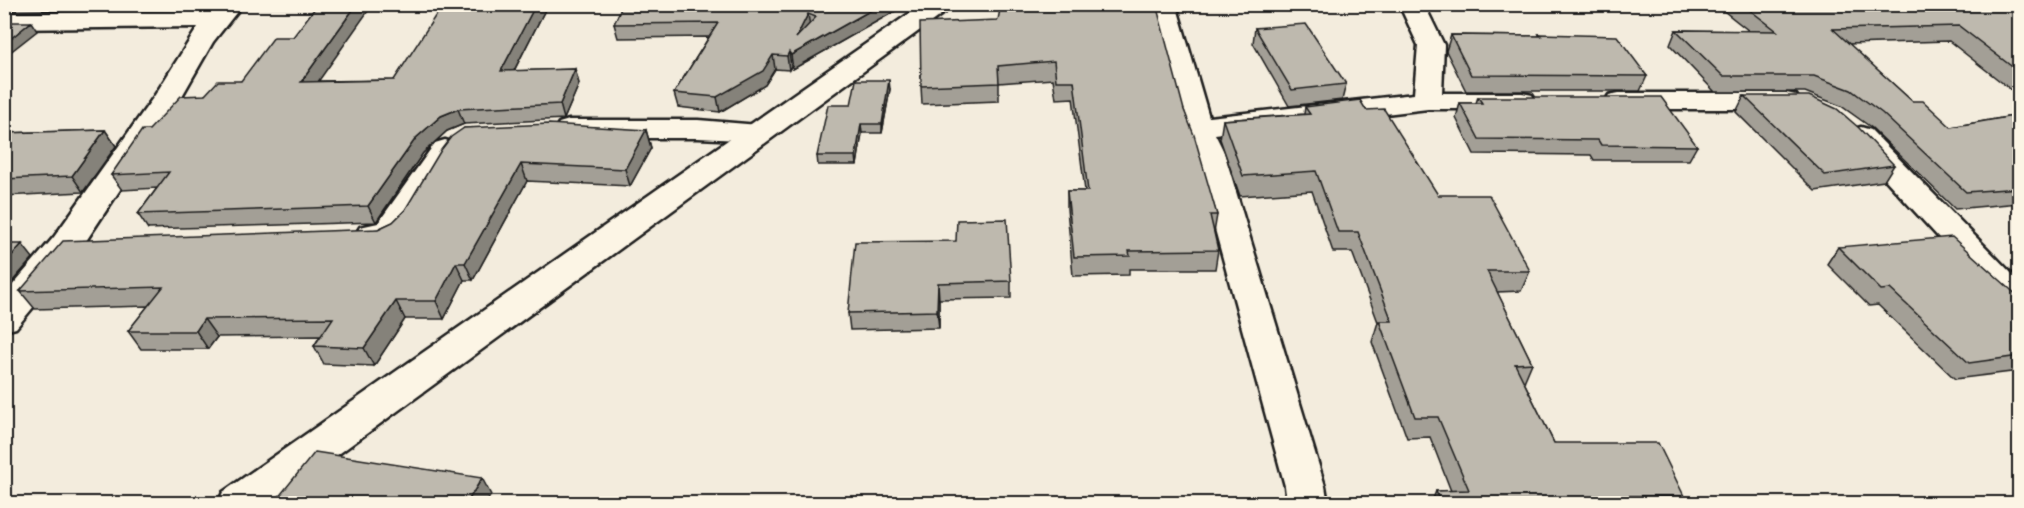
<svg xmlns="http://www.w3.org/2000/svg" width="2024" height="508" font-family="Kalam,sans-serif">
<style>
.lines{fill:none;stroke-linecap:round;stroke-linejoin:round}
.street-casing{stroke:#1c1c1c;stroke-width:5}
.secondary-casing{stroke:#1c1c1c;stroke-width:5}
.street{fill:#fcf5e5;fill-rule:evenodd}
.secondary{fill:#fcf5e5;fill-rule:evenodd}
.wall{fill:#a39f96;stroke:#1c1c1c;stroke-width:1.5}
.shaded-wall{fill:#85827a;stroke:#1c1c1c;stroke-width:1.5}
.building{fill:#beb9ae;stroke:#1c1c1c;stroke-width:1.5;fill-rule:evenodd}
</style>
<rect width="100%" height="100%" fill="#f3ecdd"/>
<filter id="ink" filterUnits="userSpaceOnUse"><feTurbulence type="fractalNoise" baseFrequency=".0167" numOctaves="2"/><feDisplacementMap in="SourceGraphic" scale="12" xChannelSelector="R" yChannelSelector="G"/><feConvolveMatrix kernelMatrix="1 2 1 2 8 2 1 2 1" color-interpolation-filters="sRGB"/></filter>
<g filter="url(#ink)">
<g class="lines">
<defs>
<g id="street">
<polygon points="217,4 243,4 213,42 182,96 78,253 16,328 4,331 4,295 54,237 155,95 198,27 4,29 4,13 211,11"/>
<polygon points="1151,4 1176,4 1209,117 1414,94 1418,45 1399,4 1424,4 1444,45 1442,93 1522,93 1532,95 1536,101 1532,107 1522,109 1428,109 1215,134 1224,152 1325,486 1328,504 1287,504 1285,486 1194,152 1184,127"/>
<polygon points="1619,93 1786,93 1796,95 1800,101 1796,107 1786,109 1619,109 1609,107 1605,101 1609,95"/>
<polygon points="569,120 698,120 771,126 776,132 771,138 761,141 698,138 569,138 559,135 555,129 559,123"/>
<polygon points="1861,127 1871,130 2020,282 2020,316 2008,313 1851,142 1846,136 1851,130"/>
<path d="M445 140 455 143 460 149 401 237C389 248 374 246 360 243L355 235 360 227 378 223 435 143Z"/>
</g>
<polygon id="secondary" points="923,4 952,4 949,9 270,504 218,504 223,492"/>
</defs>
<!-- street casing -->
<use href="#street" class="street-casing"/>
<!-- secondary casing -->
<use href="#secondary" class="secondary-casing"/>
<!-- street -->
<use href="#street" class="street"/>
<!-- secondary -->
<use href="#secondary" class="secondary"/>
</g>
<!-- wall -->
<g class="wall">
<polygon points="4,4 69,4 62,10 4,11"/>
<polygon points="548,4 514,71 575,69 579,84 564,119 464,124 447,131 423,153 376,222 148,229 138,214 157,188 122,190 111,175 149,130 205,95 241,81 319,81 394,80"/>
<polygon points="623,4 897,10 793,69 791,66 789,70 775,69 765,85 720,112 678,107 674,93 709,37 618,38 614,24"/>
<polygon points="1715,4 2019,4 2019,96 1949,41 1849,44 1912,101 1951,127 2019,115 2019,203 1955,209 1872,128 1841,106 1805,92 1715,92 1670,45 1676,30 1749,31"/>
<polygon points="998,20 1184,110 1217,215 1214,233 1218,250 1215,269 1129,269 1129,275 1073,276 1067,209 1067,191 1085,191 1073,98 1056,99 1053,79 999,83 999,101 922,104 921,86"/>
<polygon points="1255,28 1346,84 1342,100 1289,106 1253,43"/>
<polygon points="1539,34 1647,76 1640,91 1466,91 1446,51 1451,35 1539,36"/>
<polygon points="890,89 882,133 862,133 857,165 818,165 817,156 851,105"/>
<polygon points="1744,96 1894,165 1884,181 1815,191 1736,112"/>
<polygon points="1478,97 1697,146 1689,160 1594,160 1591,155 1474,154 1456,118 1460,103 1476,103"/>
<polygon points="1305,107 1366,110 1438,195 1530,271 1521,291 1497,292 1532,363 1524,382 1554,443 1684,496 1680,504 1431,504 1436,491 1451,491 1430,437 1407,438 1372,342 1378,322 1352,252 1333,252 1312,191 1240,196 1220,139 1223,120 1304,114"/>
<polygon points="464,128 646,130 651,148 630,186 527,181 473,280 464,280 444,319 405,319 374,366 324,364 314,346 320,336 217,337 208,349 141,349 128,331 148,306 35,309 20,291 378,229 393,222 405,210"/>
<polygon points="105,130 116,146 83,192 4,196 4,133"/>
<polygon points="956,241 1011,281 1011,298 939,299 939,328 850,330 848,313"/>
<polygon points="1838,247 2019,297 2019,371 1955,379 1878,305 1869,306 1827,264"/>
</g>
<!-- shaded-wall -->
<g class="shaded-wall">
<polygon points="58,4 69,4 62,10"/>
<polygon points="357,4 373,4 308,96 301,82"/>
<polygon points="536,4 548,4 506,86 501,71"/>
<polygon points="882,4 897,4 897,10 793,69 791,55"/>
<polygon points="808,14 810,27 796,38"/>
<polygon points="31,22 37,31 4,57 4,44"/>
<polygon points="789,52 791,66 789,70 787,56"/>
<polygon points="773,55 775,69 765,85 720,112 717,97"/>
<polygon points="575,69 579,84 564,119 560,104"/>
<polygon points="889,80 890,89 882,133 882,124"/>
<polygon points="458,109 464,124 447,131 423,153 376,222 368,206 416,138 441,116"/>
<polygon points="861,124 862,133 857,165 856,156"/>
<polygon points="105,130 116,146 83,192 72,176"/>
<polygon points="646,130 651,148 630,186 625,169"/>
<polygon points="521,164 527,181 473,280 465,263"/>
<polygon points="22,244 33,258 4,291 4,264"/>
<polygon points="456,263 464,280 444,319 436,301"/>
<polygon points="938,283 939,299 939,328 937,311"/>
<polygon points="396,301 405,319 374,366 364,348"/>
<polygon points="204,319 217,337 208,349 196,331"/>
<polygon points="482,478 491,495 485,504 466,504"/>
</g>
<!-- building -->
<g class="building">
<polygon points="318,4 357,4 301,82 394,80 443,4 536,4 501,71 575,69 560,104 458,109 441,116 416,138 368,206 138,214 169,172 111,175 142,130 149,130 181,96 205,95 218,81 241,81 274,37 293,37"/>
<path d="M623 4H882L791 55 789 52 787 56 773 55 763 71 717 97 674 93 718 23 614 24ZM808 14 816 17 796 38Z"/>
<polygon points="1001,4 1156,4 1184,110 1194,135 1217,215 1210,215 1218,250 1129,251 1130,256 1074,257 1067,191 1088,191 1074,81 1056,81 1054,61 998,66 999,83 921,86 920,23 998,20"/>
<polygon points="1742,4 2019,4 2019,72 1959,26 1833,29 1912,101 1923,101 1951,127 2019,115 2019,188 1966,192 1882,113 1851,90 1814,76 1723,76 1676,30 1777,31"/>
<polygon points="4,22 31,22 4,44"/>
<polygon points="1306,24 1346,84 1292,90 1255,28"/>
<polygon points="1539,34 1617,36 1647,76 1471,75 1451,35 1541,36"/>
<polygon points="856,80 889,80 882,124 861,124 856,156 817,156 828,105 851,105"/>
<polygon points="1744,96 1809,96 1837,109 1859,128 1894,165 1825,175"/>
<polygon points="1478,97 1661,97 1697,146 1601,145 1598,140 1479,139 1460,103 1482,103"/>
<polygon points="1360,100 1366,110 1384,109 1438,195 1489,195 1530,271 1487,271 1532,363 1515,364 1554,443 1658,443 1684,496 1611,496 1615,504 1441,504 1436,491 1469,490 1438,417 1415,417 1379,321 1392,321 1358,232 1338,232 1316,171 1243,176 1223,120 1310,114 1305,107"/>
<polygon points="549,124 646,130 625,169 521,164 465,263 456,263 436,301 396,301 364,348 314,346 333,318 204,319 196,331 128,331 163,287 20,291 63,241 378,229 393,222 405,210 441,150 451,137 464,128"/>
<polygon points="105,130 72,176 4,179 4,133"/>
<polygon points="1007,219 1011,281 938,283 937,311 848,313 855,242 956,241 957,220"/>
<polygon points="1952,237 2019,297 2019,356 1969,363 1890,289 1881,290 1838,247"/>
<polygon points="4,244 22,244 4,264"/>
<polygon points="315,452 482,478 466,504 273,504"/>
</g>
</g>
<!-- margin -->
<rect width="2024" height="508" fill="none" stroke="#fcf5e5" stroke-width="24"/>
<rect x="12" y="12" width="2000" height="484" fill="none" stroke="#1c1c1c" stroke-width="2" filter="url(#ink)"/>
</svg>
